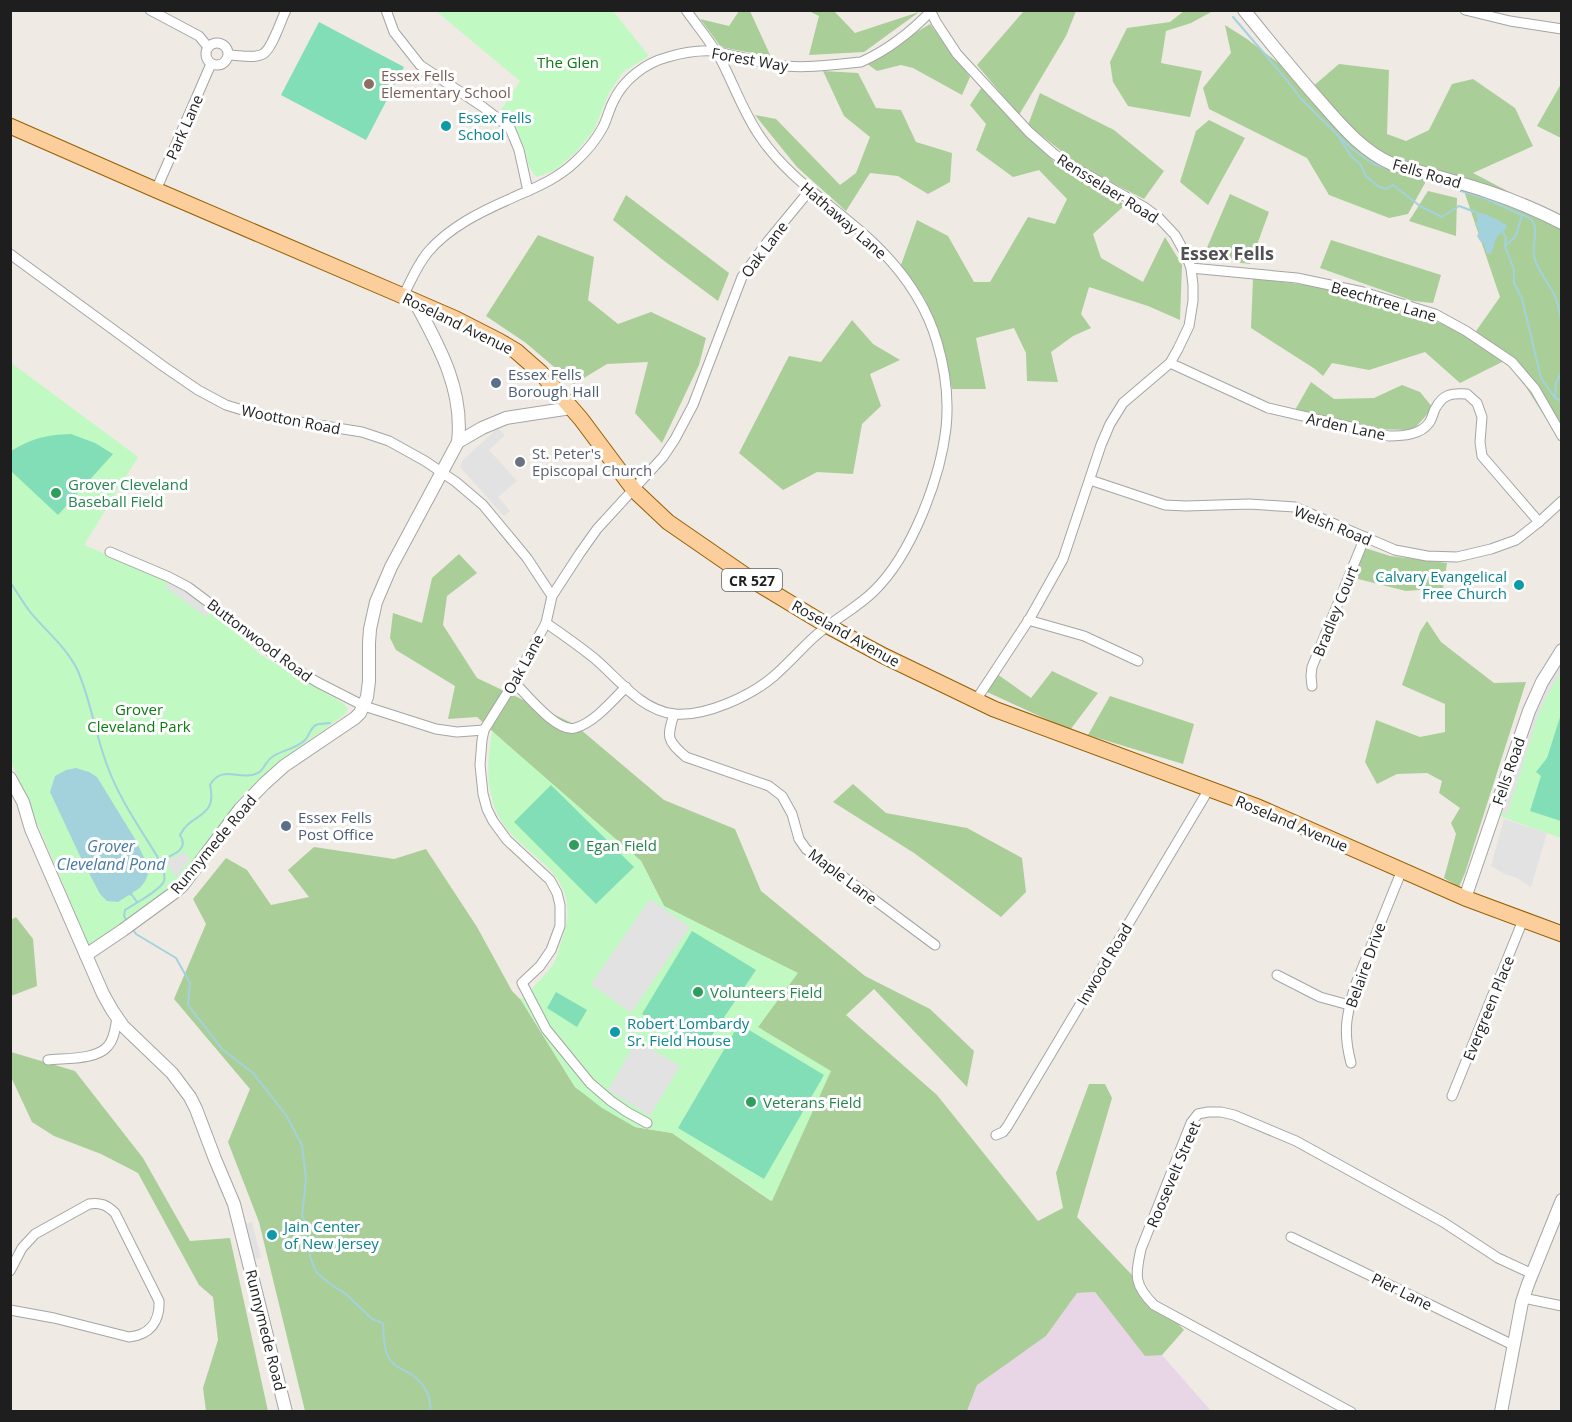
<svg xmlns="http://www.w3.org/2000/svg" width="1572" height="1422" font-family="'Open Sans',sans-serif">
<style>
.industrial{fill:#e8d5e5}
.forest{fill:#aace98}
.park{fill:#c0f9c2}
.pitch{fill:#81deb6}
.parking{fill:#e2e2e2}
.water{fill:#a4d2dc}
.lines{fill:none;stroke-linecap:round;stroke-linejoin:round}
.stream{stroke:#a4d2dc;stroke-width:2}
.minor-casing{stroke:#a5a5a5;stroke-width:11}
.tertiary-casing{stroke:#a5a5a5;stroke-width:14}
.primary-casing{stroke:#965f01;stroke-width:17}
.minor{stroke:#fff;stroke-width:9}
.tertiary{stroke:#fff;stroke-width:12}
.primary{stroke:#fbce9c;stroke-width:15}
.education-dot{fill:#8d6e63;stroke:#fff;stroke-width:2}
.culture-dot{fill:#0f9aa8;stroke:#fff;stroke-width:2}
.service-dot{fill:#5c6f8a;stroke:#fff;stroke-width:2}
.worship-dot{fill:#6b7280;stroke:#fff;stroke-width:2}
.leisure-dot{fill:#2e9e5b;stroke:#fff;stroke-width:2}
.labels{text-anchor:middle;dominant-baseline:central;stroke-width:6;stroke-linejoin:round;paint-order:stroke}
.shield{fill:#fff;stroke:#626262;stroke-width:1.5}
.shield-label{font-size:14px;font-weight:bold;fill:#1e1e1e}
.street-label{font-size:15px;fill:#1e1e1e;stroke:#fff}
.park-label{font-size:15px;fill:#0c7b11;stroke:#fff}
.education-label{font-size:15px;fill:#785e54;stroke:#fff;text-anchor:start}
.culture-label{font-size:15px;fill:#0d838f;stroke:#fff;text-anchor:start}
.service-label{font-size:15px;fill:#4e5e75;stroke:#fff;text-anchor:start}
.worship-label{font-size:15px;fill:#5b616d;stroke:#fff;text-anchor:start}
.leisure-label{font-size:15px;fill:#27864d;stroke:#fff;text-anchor:start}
.water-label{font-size:16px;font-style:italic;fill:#487aa5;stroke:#fff}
.quarter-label{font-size:18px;font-weight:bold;fill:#515151;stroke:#fff}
</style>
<rect width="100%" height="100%" fill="#efeae3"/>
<!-- industrial -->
<polygon class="industrial" points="1095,1292 1145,1355 1162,1355 1211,1411 967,1412 977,1385 1046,1336 1077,1293"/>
<!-- forest -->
<g class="forest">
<polygon points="739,11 750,11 771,57 721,47 700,19 729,26"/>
<polygon points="809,11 834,11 855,33 919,12 864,52 809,55 819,16"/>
<polygon points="1026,11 1076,11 1066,36 1019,115 977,65 1023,12"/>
<polygon points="1184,11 1213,11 1191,23 1166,31 1161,63 1202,71 1190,117 1128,106 1113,82 1110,62 1127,28 1170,22"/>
<polygon points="930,24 970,77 962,95 913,68 901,65 877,71 866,63"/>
<polygon points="1225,25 1247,39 1311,88 1339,64 1389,70 1387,134 1406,141 1429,130 1452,84 1473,79 1515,108 1533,146 1473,173 1561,219 1561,442 1508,359 1460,383 1425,352 1369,370 1332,363 1323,376 1315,369 1251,328 1253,278 1336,289 1474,334 1500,297 1461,182 1430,174 1408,214 1389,218 1329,195 1307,158 1209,109 1203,88 1231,53"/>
<polygon points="823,71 858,73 876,108 901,110 916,142 952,153 950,182 928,194 898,176 870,173 846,211 797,167 755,115 776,119 840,185 856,173 870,137 844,116"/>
<polygon points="1561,84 1561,138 1537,126"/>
<polygon points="982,87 1032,141 1055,162 1125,205 1093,234 1101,258 1143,282 1165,237 1182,265 1180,320 1148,306 1089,287 1081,314 1091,328 1073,336 1051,352 1058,382 1027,381 1026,353 1014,328 976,338 986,389 952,389 943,345 925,299 901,265 917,220 948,236 974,282 990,282 1028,217 1055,224 1067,199 1039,170 1013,177 976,150 986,124 970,105"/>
<polygon points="1040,93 1114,130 1164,171 1144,199 1083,168 1028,125"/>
<polygon points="1209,120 1245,138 1208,205 1180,182 1196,131"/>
<polygon points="1428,191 1457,198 1456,236 1409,221"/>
<polygon points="1230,194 1269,212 1250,264 1216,260 1206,250"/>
<polygon points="626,195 729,273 718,301 663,260 613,220"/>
<polygon points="538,235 594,257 588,300 618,324 651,312 706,338 699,365 662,443 635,413 648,362 607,364 574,384 526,343 486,316"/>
<polygon points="1331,240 1441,275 1433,303 1413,301 1320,268"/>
<polygon points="852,320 873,344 900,360 870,374 881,406 862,424 853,474 817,472 783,490 739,453 789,356 821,362"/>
<polygon points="1311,382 1334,399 1374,398 1402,385 1420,392 1433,408 1413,430 1370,429 1295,410"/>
<polygon points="1365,548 1390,556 1447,563 1443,588 1406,591 1354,578"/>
<polygon points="459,554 477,573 447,596 443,625 477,678 574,724 664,800 735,829 761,891 865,976 930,1009 974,1051 967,1087 874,989 846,1015 937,1095 1038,1221 1063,1208 1056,1173 1089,1084 1105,1084 1112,1098 1077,1217 1184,1330 1162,1355 1145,1356 1095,1292 1077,1293 1046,1336 977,1385 967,1411 305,1411 259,1222 228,1142 250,1089 174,999 206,924 193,899 226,858 247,870 271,905 309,897 288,870 314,847 394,859 426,849 477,927 512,991 521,1000 575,1087 635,1127 672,1133 771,1201 758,1027 797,973 664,906 641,861 519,756 477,717 448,719 455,686 396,650 390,638 393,613 422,623 432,578"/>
<polygon points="1427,621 1441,642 1494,683 1526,682 1465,873 1459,887 1444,878 1456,834 1451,823 1460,808 1439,793 1442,781 1427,773 1397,774 1377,784 1365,762 1376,720 1420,737 1445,732 1445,704 1402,685 1420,632"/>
<polygon points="1052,671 1098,693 1070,730 985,691 997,674 1031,698"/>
<polygon points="1110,696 1194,724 1183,764 1088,735"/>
<polygon points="853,784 886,813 967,828 1022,858 1026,892 1001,917 914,853 833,802"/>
<polygon points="16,917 33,939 37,986 11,996 11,920"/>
<polygon points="11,1052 75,1071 143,1158 190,1241 230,1238 268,1411 206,1411 203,1388 218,1340 213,1297 199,1285 138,1173 101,1154 54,1136 32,1122 11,1077"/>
</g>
<!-- park -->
<g class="park">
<path d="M436 11H613L649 56 623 72 609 93 594 130 576 152 555 170 537 177C526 166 529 161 524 147 518 133 510 122 501 110L520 81Z"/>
<polygon points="10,362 138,457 84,545 166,580 210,609 261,655 343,703 348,709 343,716 277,763 243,794 178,882 156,901 132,916 90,948 11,761"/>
<polygon points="1561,657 1561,838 1497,815"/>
<path d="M492 731 641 861 664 906 798 973 758 1027 831 1071 772 1201 672 1133 635 1127 602 1108 575 1087 521 1000C531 989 543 978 552 966 556 960 558 952 560 945 572 916 571 892 549 869 530 849 505 836 495 808 485 780 488 759 492 731Z"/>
</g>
<!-- pitch -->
<g class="pitch">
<polygon points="319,22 404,67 366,140 281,95"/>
<path d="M71 434 95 443 113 454 58 515 11 471V451C33 438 45 435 71 434Z"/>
<polygon points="1561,714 1562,821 1561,821 1530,811 1541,776 1536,772 1547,758"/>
<polygon points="551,785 634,867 596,904 514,822"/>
<polygon points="692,931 756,970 702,1050 642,1014"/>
<polygon points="556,992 587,1010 577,1027 547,1008"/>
<polygon points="739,1024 824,1075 764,1179 678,1128"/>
</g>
<!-- parking -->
<g class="parking">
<polygon points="498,428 505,435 489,450 517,481 498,497 510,511 504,516 460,467 463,460"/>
<polygon points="170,581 210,611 206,617 165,587"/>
<polygon points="1561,655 1561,672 1549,692 1539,713 1507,815 1498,811 1523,733"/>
<polygon points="1504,819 1547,833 1531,887 1517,878 1505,874 1491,866"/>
<polygon points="185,852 190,859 176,878 166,861"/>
<polygon points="650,899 690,927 631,1013 591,984"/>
<polygon points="637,1040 680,1066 650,1116 608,1090"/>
<polygon points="252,1222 261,1258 253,1259 244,1224"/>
</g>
<!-- water -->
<g class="water">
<path d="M1478 213C1487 213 1497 220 1505 224L1507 227 1506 229C1491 240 1497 240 1491 254H1487L1484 244 1480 241 1477 236 1479 232 1478 227 1475 225 1478 220 1476 216Z"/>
<path d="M76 768 89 772 97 777 135 839 149 868C148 878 143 888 133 892L131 896 129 895 118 902 107 901 100 894 80 856 50 792 55 776 66 770Z"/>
</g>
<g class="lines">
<!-- stream -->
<g class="stream">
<polyline points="1233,17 1286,79 1301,99 1351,148 1373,164 1484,198 1522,215 1516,236 1505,246 1514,270 1514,283 1522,299 1541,378 1555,398 1562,401"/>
<polyline points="1339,137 1351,156 1361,165 1366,176 1378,186 1386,189 1393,185 1420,206 1442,217 1459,206 1478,213"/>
<path d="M1522 215C1544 220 1531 242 1534 256 1537 270 1547 281 1554 294 1558 302 1559 313 1562 321"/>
<polyline points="1502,232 1506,237 1505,245"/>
<polyline points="1555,397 1556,383 1562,371"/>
<path d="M10 582C17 592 23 603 31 613 46 631 66 647 77 669 91 700 95 734 107 765 119 799 142 831 160 861 162 867 166 874 164 881 161 890 134 904 125 910L124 916 127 921"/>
<path d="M160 861C172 855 190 850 180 835 190 813 218 819 210 785 221 766 235 778 252 775 266 772 263 763 272 757 282 750 296 749 305 740 310 735 310 728 316 725 320 723 326 724 330 723"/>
<polyline points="132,895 137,902"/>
<path d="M132 928 136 934 176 958 190 983 188 1005 222 1049 253 1073 286 1115 302 1145 306 1179 302 1216 309 1226 310 1256 316 1272 330 1284 346 1294 372 1319 383 1323C384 1335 383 1351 391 1361 397 1369 408 1371 415 1377 425 1386 432 1398 430 1412"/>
</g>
<defs>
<g id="minor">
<polyline points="150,10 199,36 208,47"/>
<polyline points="386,10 394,32 420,65 483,107 510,128 519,150 528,191"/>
<polyline points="930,10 936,22 957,54 1029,132 1054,154 1077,169 1144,207 1159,218 1175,235 1186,255 1191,268 1193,285 1193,301 1189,326 1178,349 1170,363 1123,403 1110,424 1101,445 1063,559 1030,618 976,700"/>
<polyline points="1465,10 1510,21 1562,29"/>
<circle cx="217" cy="54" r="11"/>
<path d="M229 55C239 55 254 59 263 54 272 49 281 20 286 10"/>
<polyline points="156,190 211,64"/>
<polyline points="10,254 163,366 198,390 226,405 262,416 362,432 389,441 425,461 456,482 483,505 527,558 552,596"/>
<polyline points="1191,268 1297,278 1363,292 1435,314 1466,331 1512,362 1535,389 1562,436"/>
<path d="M403 296C411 281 417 265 428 252 449 227 482 211 512 198 534 188 556 180 575 162 586 152 596 140 603 127 607 119 609 110 613 102 623 80 645 63 668 57 682 53 698 50 713 51 719 51 725 54 730 55 745 58 760 62 775 65 803 69 833 65 861 62 888 50 912 31 932 10"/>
<path d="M1170 363 1268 408 1389 436C1403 436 1420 435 1429 423 1432 419 1433 413 1435 409 1443 394 1451 393 1467 394L1477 403 1482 417 1480 442 1482 456 1539 522"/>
<polyline points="1090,480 1165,505 1186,506 1249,504 1295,507 1395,550 1427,556 1457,557 1491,549 1516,540 1539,522 1562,501"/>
<polyline points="110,552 169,577 188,587 228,617 272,653 294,668 317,682 364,706 436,729 457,732 484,730"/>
<polyline points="1028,620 1084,636 1138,661"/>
<path d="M546 623C562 634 579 646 594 658 618 678 640 710 674 714 705 717 751 696 774 676 788 664 800 650 813 638 832 620 856 609 874 591 911 555 940 480 946 428 949 400 945 369 937 342 923 294 890 255 852 224 820 197 785 173 761 138 744 114 734 85 721 60 711 42 698 27 686 10"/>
<path d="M514 682C526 694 557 733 575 728 594 723 612 701 626 687"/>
<polyline points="1312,686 1311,676 1312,667 1365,537"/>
<path d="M674 714C667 737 666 740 686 757L769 786 782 796 792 814 799 839 806 849 935 945"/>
<polyline points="1277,975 1320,997 1349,1005"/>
<path d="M48 1060C65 1058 97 1060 108 1046 115 1038 115 1027 117 1018"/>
<path d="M1351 1063C1343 1033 1346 1016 1355 986L1402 870"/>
<polyline points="1452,1096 1523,920"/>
<polyline points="647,1123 627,1112 611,1101 590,1083 546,1029 522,983 540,966 551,950 560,926 560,905 557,893 550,880 507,840 493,821 487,809 483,794 480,765 482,740 484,730 514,682 546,623 552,596 580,553 597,529 663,457 675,439 693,405 742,277 768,241 810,190"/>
<polyline points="996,1135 1003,1132 1007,1127 1209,789"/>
<polyline points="1291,1237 1513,1345"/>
<path d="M10 1271 22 1248 35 1234 89 1204C100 1202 107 1205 115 1213L159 1301C160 1321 150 1335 129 1337L54 1318 10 1310"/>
<polyline points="1523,1298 1562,1306"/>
<path d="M1351 1412 1154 1305C1134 1285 1135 1276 1141 1249L1191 1123 1198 1114 1208 1112H1221L1234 1115 1296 1141 1443 1222 1498 1258 1526 1271 1533 1272"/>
</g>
<g id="tertiary">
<path d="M1244 10C1269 41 1293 71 1319 100 1341 125 1361 150 1392 164 1450 180 1508 194 1562 223"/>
<polyline points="458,442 482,428 506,418 571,408"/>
<polyline points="10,778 23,802 31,829 103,994 112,1010 123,1026 172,1073 190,1097 196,1109 215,1159 234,1204 286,1412"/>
<polyline points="1465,898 1529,711 1542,682 1562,650"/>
<path d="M86 955 123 930 175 892 182 886 240 809 264 784 284 766 355 718 360 713 367 697 369 681V643L370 629 376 602 391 567 458 442C464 390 439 346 415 302"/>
<polyline points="1501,1412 1522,1302 1528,1284 1562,1200"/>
</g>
<polyline id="primary" points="10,126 156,190 403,296 456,319 499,341 516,351 541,373 581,419 634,490 668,522 752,580 828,626 884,656 994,709 1258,807 1465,898 1562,934"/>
</defs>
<!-- minor casing -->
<use href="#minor" class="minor-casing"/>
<!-- tertiary casing -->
<use href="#tertiary" class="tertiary-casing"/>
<!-- primary casing -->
<use href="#primary" class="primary-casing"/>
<!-- minor -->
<use href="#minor" class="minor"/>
<!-- tertiary -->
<use href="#tertiary" class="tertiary"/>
<!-- primary -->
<use href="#primary" class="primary"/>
</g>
<!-- markers -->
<circle class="education-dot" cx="369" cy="84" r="6"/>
<g class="culture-dot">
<circle cx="446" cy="126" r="6"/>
<circle cx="1519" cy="585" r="6"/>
<circle cx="615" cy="1032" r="6"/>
<circle cx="272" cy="1235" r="6"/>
</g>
<g class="service-dot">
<circle cx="496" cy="383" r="6"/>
<circle cx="286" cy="826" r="6"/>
</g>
<circle class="worship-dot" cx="520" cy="462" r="6"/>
<g class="leisure-dot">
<circle cx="56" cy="493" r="6"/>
<circle cx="574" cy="845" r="6"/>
<circle cx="698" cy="992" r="6"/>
<circle cx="751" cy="1102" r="6"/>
</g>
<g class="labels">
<!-- shield labels -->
<rect class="shield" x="722" y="569" width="60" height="22" rx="4.5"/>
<g class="shield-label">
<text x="752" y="580">CR 527</text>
</g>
<!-- street labels -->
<g class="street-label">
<text transform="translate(750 59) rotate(10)">Forest Way</text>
<text transform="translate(184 127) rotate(-66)">Park Lane</text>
<text transform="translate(1427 173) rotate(16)">Fells Road</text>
<text transform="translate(1108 188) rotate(32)">Rensselaer Road</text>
<text transform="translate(844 220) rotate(41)">Hathaway Lane</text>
<text transform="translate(764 249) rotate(-53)">Oak Lane</text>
<text transform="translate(1384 301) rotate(16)">Beechtree Lane</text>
<text transform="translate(458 323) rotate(26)">Roseland Avenue</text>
<text transform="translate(291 419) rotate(11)">Wootton Road</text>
<text transform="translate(1346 426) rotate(12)">Arden Lane</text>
<text transform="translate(1333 525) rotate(22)">Welsh Road</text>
<text transform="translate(1335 611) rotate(-68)">Bradley Court</text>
<text transform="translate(846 633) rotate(29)">Roseland Avenue</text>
<text transform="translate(260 640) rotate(37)">Buttonwood Road</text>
<text transform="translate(523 664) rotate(-61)">Oak Lane</text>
<text transform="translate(1508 771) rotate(-71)">Fells Road</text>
<text transform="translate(1292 823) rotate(23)">Roseland Avenue</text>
<text transform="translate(213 844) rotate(-50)">Runnymede Road</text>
<text transform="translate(843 876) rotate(37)">Maple Lane</text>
<text transform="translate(1104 964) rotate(-59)">Inwood Road</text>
<text transform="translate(1365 965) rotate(-70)">Belaire Drive</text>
<text transform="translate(1488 1008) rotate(-68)">Evergreen Place</text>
<text transform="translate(1173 1174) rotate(-67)">Roosevelt Street</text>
<text transform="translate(1402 1291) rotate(26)">Pier Lane</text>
<text transform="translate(266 1330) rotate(76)">Runnymede Road</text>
</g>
<!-- park labels -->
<g class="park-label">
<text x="568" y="62">The Glen</text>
<text x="139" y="709">Grover<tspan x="139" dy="17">Cleveland Park</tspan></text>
</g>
<!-- education labels -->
<g class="education-label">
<text x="381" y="75">Essex Fells<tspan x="381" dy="17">Elementary School</tspan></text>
</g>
<!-- culture labels -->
<g class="culture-label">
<text x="458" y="117">Essex Fells<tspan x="458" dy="17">School</tspan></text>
<text x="1507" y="576" text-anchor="end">Calvary Evangelical<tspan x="1507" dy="17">Free Church</tspan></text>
<text x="627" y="1023">Robert Lombardy<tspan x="627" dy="17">Sr. Field House</tspan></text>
<text x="284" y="1226">Jain Center<tspan x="284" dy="17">of New Jersey</tspan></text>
</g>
<!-- service labels -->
<g class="service-label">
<text x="508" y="374">Essex Fells<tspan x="508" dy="17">Borough Hall</tspan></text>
<text x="298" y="817">Essex Fells<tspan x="298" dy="17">Post Office</tspan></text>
</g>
<!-- worship labels -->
<g class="worship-label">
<text x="532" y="453">St. Peter's<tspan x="532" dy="17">Episcopal Church</tspan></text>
</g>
<!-- leisure labels -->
<g class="leisure-label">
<text x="68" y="484">Grover Cleveland<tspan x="68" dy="17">Baseball Field</tspan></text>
<text x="586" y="845">Egan Field</text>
<text x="710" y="992">Volunteers Field</text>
<text x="763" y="1102">Veterans Field</text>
</g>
<!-- water labels -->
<g class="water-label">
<text x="111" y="846">Grover<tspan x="111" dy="18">Cleveland Pond</tspan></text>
</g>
<!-- quarter labels -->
<g class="quarter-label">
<text x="1227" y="253">Essex Fells</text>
</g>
</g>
<!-- border -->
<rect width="1572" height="1422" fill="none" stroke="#1e1e1e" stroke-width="24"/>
</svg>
